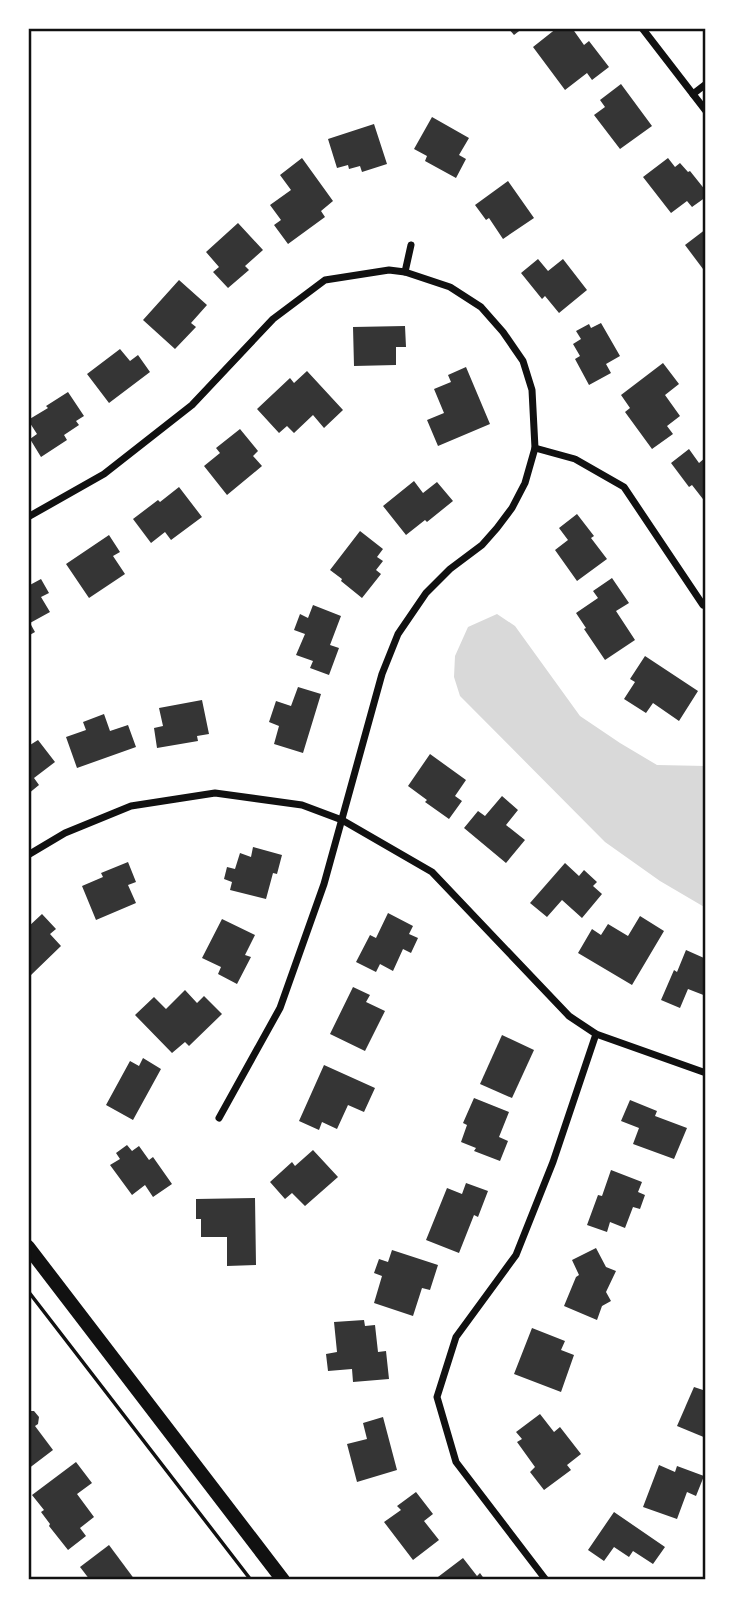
<svg xmlns="http://www.w3.org/2000/svg" width="734" height="1608" font-family="Raleway,sans-serif">
<style>
.water{fill:#d9d9d9}
.building{fill:#353535}
.lines{fill:none;stroke-linecap:round;stroke-linejoin:round}
.path{stroke:#111;stroke-width:3.5}
.minor{stroke:#111;stroke-width:7}
.secondary{stroke:#111;stroke-width:14}
.neatline{fill:none;stroke:#111;stroke-width:2.5}
</style>
<rect width="100%" height="100%" fill="#fff"/>
<!-- water -->
<polygon class="water" points="497,614 515,626 580,716 620,743 657,765 706,766 706,908 660,881 605,842 460,696 454,677 455,656 468,627"/>
<!-- building -->
<g class="building">
<polygon points="508,28 523,28 514,35"/>
<polygon points="557,28 572,28 584,45 589,41 609,67 592,80 587,73 565,90 533,47"/>
<polygon points="621,84 652,126 620,149 594,115 605,107 600,100"/>
<polygon points="432,117 469,138 459,155 466,159 456,178 425,161 427,156 414,149"/>
<polygon points="374,124 387,164 362,172 360,166 349,169 348,165 337,168 328,139"/>
<polygon points="302,158 333,201 321,211 325,217 288,244 274,225 281,220 270,205 291,190 280,175"/>
<polygon points="668,158 675,167 680,163 688,172 690,171 706,191 706,197 692,207 687,201 671,213 643,177"/>
<polygon points="508,181 534,218 503,239 489,218 486,220 475,205"/>
<polygon points="238,223 263,250 245,266 249,270 228,288 213,272 219,267 206,252"/>
<polygon points="706,229 706,273 685,245"/>
<polygon points="538,259 548,271 563,259 587,290 559,313 545,296 542,299 521,273"/>
<polygon points="179,280 207,305 191,323 196,327 175,349 143,320"/>
<polygon points="601,323 620,356 606,364 611,373 589,385 575,359 580,356 573,344 581,339 576,331 589,324 591,328"/>
<polygon points="405,326 406,347 396,347 396,365 354,366 353,327"/>
<polygon points="120,349 130,361 138,355 150,372 109,403 87,374"/>
<polygon points="663,363 679,384 665,395 680,416 667,426 673,434 652,449 625,412 630,408 621,395"/>
<polygon points="466,367 490,424 438,446 427,420 444,413 434,389 451,382 448,375"/>
<polygon points="307,371 343,410 324,428 313,415 294,433 287,426 279,433 257,409 290,378 294,383"/>
<polygon points="68,392 84,416 76,421 79,425 64,435 67,440 41,457 30,439 37,434 28,420 48,408 46,406"/>
<polygon points="240,429 258,451 253,456 262,466 227,495 204,466 220,453 216,448"/>
<polygon points="689,449 699,463 706,457 706,503 692,485 689,487 671,463"/>
<polygon points="414,481 423,493 437,482 453,501 427,522 425,520 406,535 383,506"/>
<polygon points="179,487 202,517 171,540 165,532 151,543 133,519 158,500 160,502"/>
<polygon points="577,514 594,536 591,538 607,559 577,581 555,550 568,540 559,528"/>
<polygon points="360,531 383,549 377,557 383,561 376,570 381,574 362,598 341,581 342,579 330,570"/>
<polygon points="109,535 120,552 113,556 125,574 89,598 66,564"/>
<polygon points="612,578 629,603 616,611 635,640 605,660 584,629 586,628 576,613 598,598 593,591"/>
<polygon points="41,579 49,593 41,597 50,612 30,623 35,632 28,636 28,586"/>
<polygon points="313,605 341,616 330,645 339,648 329,675 310,668 313,661 296,655 305,634 294,630 300,614 308,618"/>
<polygon points="645,656 698,691 679,721 653,703 646,713 624,699 635,682 630,679"/>
<polygon points="298,687 321,694 303,753 274,744 279,726 269,722 276,701 291,706"/>
<polygon points="202,700 209,734 197,736 198,741 157,748 154,728 163,726 159,708"/>
<polygon points="104,714 110,731 128,725 136,747 77,768 66,737 86,730 83,722"/>
<polygon points="38,740 55,762 34,778 39,785 28,794 28,742 30,745"/>
<polygon points="430,754 466,780 455,796 462,801 449,819 425,802 427,800 408,786"/>
<polygon points="502,796 518,810 506,825 525,840 506,863 464,828 478,811 485,816"/>
<polygon points="253,847 282,855 277,874 273,873 266,899 230,890 232,882 224,879 227,867 235,869 240,853 251,857"/>
<polygon points="128,862 136,882 128,885 136,903 96,920 82,886 103,877 101,873"/>
<polygon points="565,863 579,876 584,870 597,882 593,886 602,894 582,918 562,900 547,917 530,903"/>
<polygon points="388,913 413,926 409,934 418,938 411,953 403,949 393,971 380,964 376,972 356,962 370,935 376,938"/>
<polygon points="42,914 56,929 50,934 61,946 31,975 28,972 28,927"/>
<polygon points="640,916 664,931 632,985 578,953 592,929 601,935 608,924 628,936"/>
<polygon points="222,919 255,935 245,955 251,957 237,984 218,974 221,967 202,958"/>
<polygon points="686,950 704,958 706,953 706,996 688,989 680,1008 661,1000 674,970 677,972"/>
<polygon points="353,987 370,995 366,1002 385,1011 365,1051 330,1034"/>
<polygon points="185,990 197,1003 204,996 222,1014 189,1046 185,1042 172,1053 135,1015 154,997 166,1009"/>
<polygon points="502,1035 534,1050 512,1098 480,1084"/>
<polygon points="143,1058 161,1069 133,1120 106,1105 130,1061 139,1066"/>
<polygon points="324,1065 375,1088 364,1112 348,1105 337,1129 322,1122 319,1130 299,1121"/>
<polygon points="474,1098 509,1112 499,1137 508,1141 500,1161 474,1151 476,1148 461,1142 467,1125 463,1123"/>
<polygon points="630,1100 657,1111 655,1116 687,1128 674,1159 633,1144 639,1128 621,1121"/>
<polygon points="127,1145 132,1151 139,1146 149,1160 153,1157 172,1184 153,1197 145,1185 132,1195 110,1165 120,1159 116,1153"/>
<polygon points="313,1150 338,1177 305,1206 292,1193 285,1199 270,1182 292,1162 295,1166"/>
<polygon points="611,1170 642,1182 638,1192 645,1195 640,1209 633,1207 625,1228 610,1222 607,1232 587,1225 598,1195 602,1196"/>
<polygon points="466,1183 488,1191 478,1217 474,1215 459,1253 426,1240 447,1188 462,1194"/>
<polygon points="255,1198 256,1265 227,1266 227,1237 201,1237 201,1219 196,1219 196,1199"/>
<polygon points="596,1248 606,1267 616,1271 606,1292 611,1301 602,1306 597,1320 564,1306 576,1277 579,1275 572,1260"/>
<polygon points="392,1250 438,1265 430,1290 422,1288 413,1316 374,1303 382,1276 374,1273 379,1259 388,1262"/>
<polygon points="364,1320 365,1326 375,1325 378,1352 386,1351 389,1379 353,1382 352,1369 328,1371 326,1354 337,1352 334,1322"/>
<polygon points="532,1328 565,1341 561,1350 574,1355 561,1392 514,1374"/>
<polygon points="694,1387 706,1391 706,1438 677,1426"/>
<polygon points="28,1411 34,1411 39,1417 38,1424 35,1426 53,1450 28,1469"/>
<polygon points="540,1414 554,1432 560,1427 581,1454 567,1465 571,1470 544,1490 530,1472 535,1467 517,1442 522,1439 516,1432"/>
<polygon points="383,1417 397,1470 357,1482 347,1444 367,1439 363,1423"/>
<polygon points="76,1462 92,1483 77,1494 94,1517 80,1528 86,1536 68,1550 49,1526 50,1524 41,1512 44,1510 32,1495"/>
<polygon points="659,1465 675,1472 677,1466 704,1476 696,1496 687,1492 677,1519 643,1507"/>
<polygon points="416,1492 433,1514 424,1521 439,1540 413,1560 384,1522 401,1510 397,1506"/>
<polygon points="614,1512 665,1547 653,1564 633,1551 629,1557 614,1547 604,1561 588,1550"/>
<polygon points="109,1545 135,1580 90,1580 80,1567"/>
<polygon points="463,1558 477,1576 480,1573 485,1580 434,1580"/>
</g>
<g class="lines">
<!-- path -->
<polyline class="path" points="28,1291 251,1580"/>
<!-- minor -->
<g class="minor">
<polyline points="642,28 706,111"/>
<polyline points="693,94 706,84"/>
<polyline points="405,272 411,245"/>
<polyline points="535,448 575,459 624,487 703,605"/>
<polyline points="28,517 104,474 192,405 273,319 325,280 389,270 405,272 450,287 481,307 503,332 523,361 532,390 535,448 525,483 512,508 497,528 482,545 450,569 426,593 398,634 382,674 324,884 280,1008 219,1118"/>
<polyline points="28,855 65,833 131,806 215,793 302,805 342,820 432,872 569,1016 596,1034 706,1073"/>
<polyline points="546,1580 456,1462 437,1397 456,1337 516,1255 553,1162 596,1034"/>
</g>
<!-- secondary -->
<polyline class="secondary" points="28,1247 283,1580"/>
</g>
<!-- border -->
<rect width="734" height="1608" fill="none" stroke="#ffffff" stroke-width="60"/>
<rect x="30" y="30" width="674" height="1548" class="neatline"/>
</svg>
